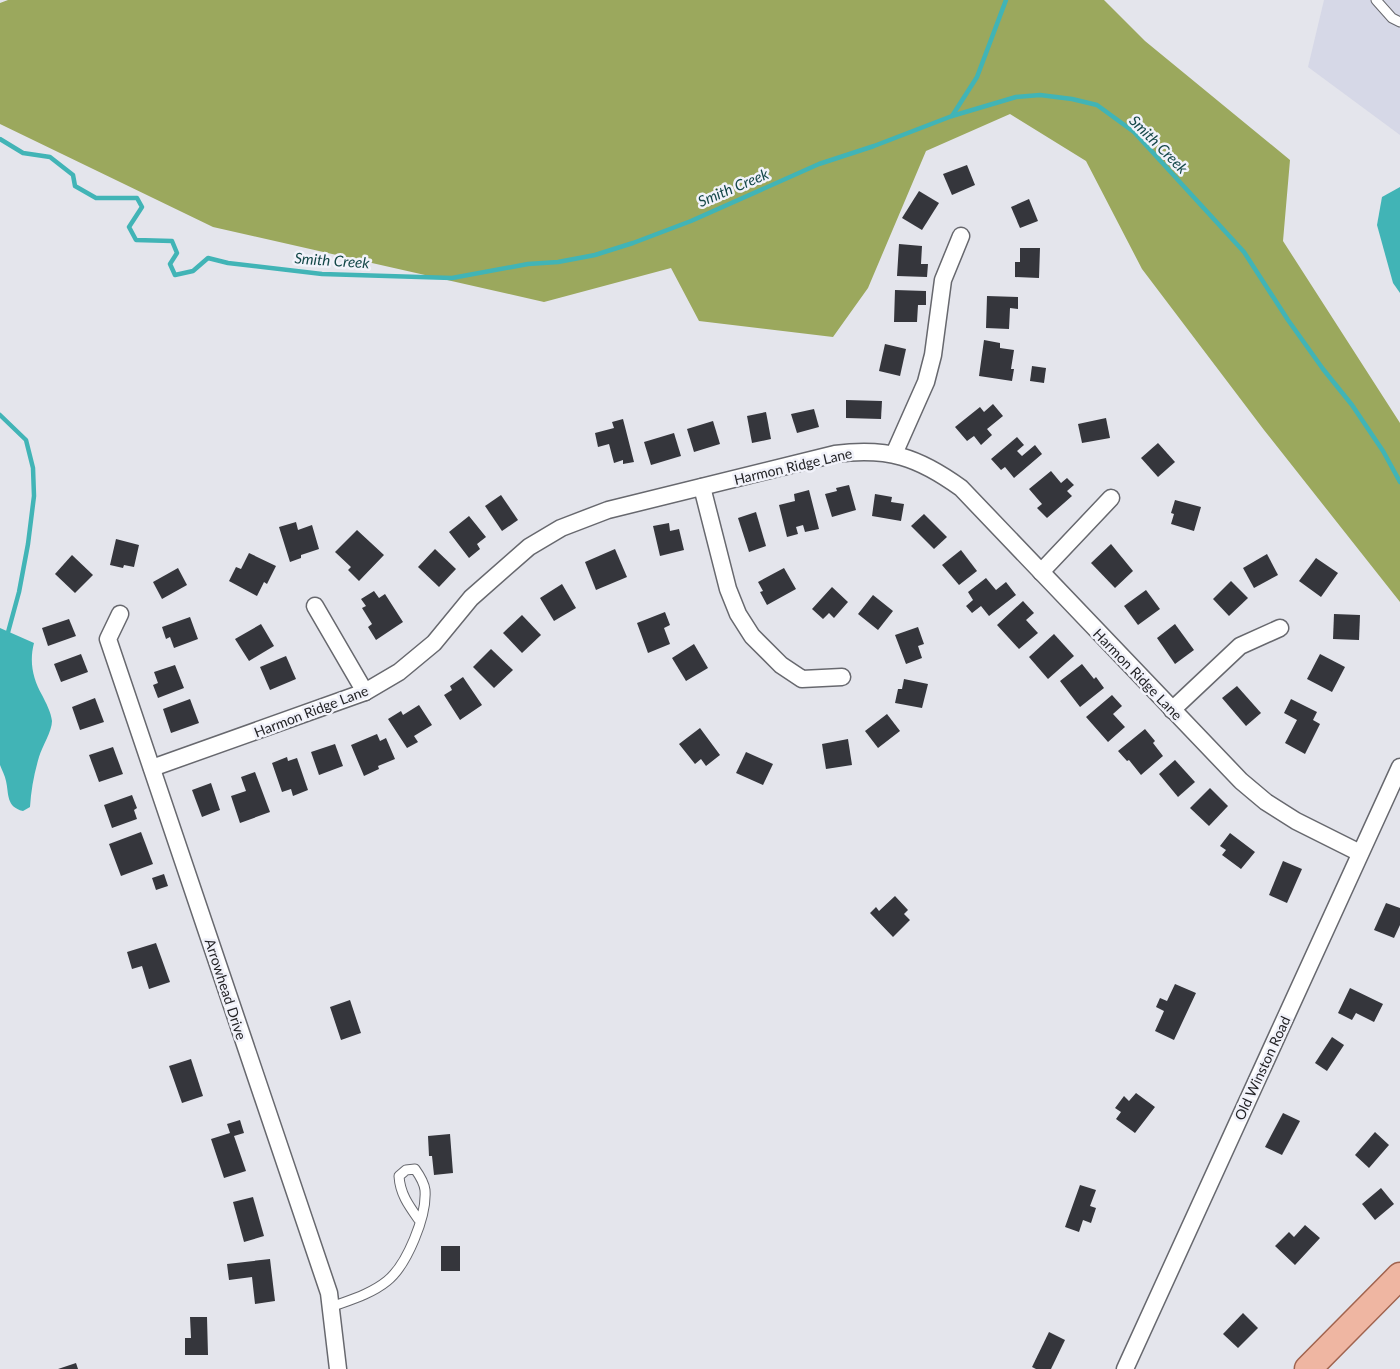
<svg xmlns="http://www.w3.org/2000/svg" width="1400" height="1369" font-family="Lato,sans-serif">
<style>
.built{fill:#d6d8e7}
.forest{fill:#9ba85d}
.water{fill:#41b4b6}
.lines{fill:none;stroke-linecap:round;stroke-linejoin:round}
.stream{stroke:#41b4b6;stroke-width:4.5}
.building{fill:#35363c}
.lane-casing{stroke:#67686e;stroke-width:11}
.street-casing{stroke:#67686e;stroke-width:19}
.primary-casing{stroke:#a0634e;stroke-width:29}
.lane{stroke:#fff;stroke-width:9}
.street{stroke:#fff;stroke-width:16}
.primary{stroke:#efb6a2;stroke-width:26}
.labels{text-anchor:middle;dominant-baseline:central;stroke-width:5;stroke-linejoin:round;paint-order:stroke}
.street-label{font-size:14px;fill:#232326;stroke:#f1f2fa}
.water-label{font-size:15px;font-style:italic;fill:#144748;stroke:#f1f2fa}
</style>
<rect width="100%" height="100%" fill="#e4e5ec"/>
<!-- built -->
<polygon class="built" points="1324,0 1400,0 1400,135 1308,67"/>
<!-- forest -->
<polygon class="forest" points="8,0 1104,0 1145,41 1290,160 1283,241 1400,423 1400,602 1264,430 1142,269 1086,161 1010,114 926,151 868,288 833,337 699,321 671,268 544,302 213,227 0,124 0,3"/>
<!-- water -->
<g class="water">
<polygon points="1400,187 1400,293 1393,283 1377,225 1382,197"/>
<path d="M0 628 34 643C29 662 33 679 42 695 46 703 51 712 52 721 52 731 42 747 39 757 34 774 31 790 30 807L23 811C6 807 9 794 6 781 5 776 2 770 0 765Z"/>
</g>
<g class="lines">
<!-- stream -->
<g class="stream">
<polyline points="952,116 977,77 1006,0"/>
<polyline points="0,139 23,153 50,157 73,175 75,186 96,198 137,198 142,207 129,227 136,240 172,241 177,253 170,264 175,275 193,271 208,258 228,263 322,274 452,278 528,264 558,262 595,255 633,243 691,221 819,164 874,146 952,116 1016,97 1040,95 1072,99 1097,105 1134,132 1244,252 1288,320 1323,369 1352,405 1383,451 1400,482"/>
<polyline points="0,415 26,440 33,468 34,496 28,544 19,592 7,636"/>
</g>
</g>
<!-- building -->
<g class="building">
<polygon points="967,165 975,185 952,195 943,174"/>
<polygon points="919,191 939,203 922,230 902,218"/>
<polygon points="1029,199 1038,221 1020,228 1011,207"/>
<polygon points="899,244 922,246 921,264 928,264 927,277 897,276"/>
<polygon points="1020,248 1040,248 1039,278 1015,277 1015,262 1020,262"/>
<polygon points="895,290 926,291 926,305 918,305 917,322 894,322"/>
<polygon points="987,296 1018,297 1018,309 1010,308 1009,329 986,328"/>
<polygon points="984,340 1000,343 1000,348 1014,350 1011,369 1014,369 1012,381 979,376"/>
<polygon points="885,344 906,349 900,376 879,371"/>
<polygon points="1032,366 1046,368 1044,383 1030,381"/>
<polygon points="846,400 882,401 881,419 846,418"/>
<polygon points="993,404 1003,416 987,429 992,435 981,445 974,436 967,441 955,427 980,407 984,412"/>
<polygon points="814,409 819,427 797,433 791,414"/>
<polygon points="766,412 771,439 752,443 747,416"/>
<polygon points="1106,418 1110,438 1082,443 1078,424"/>
<polygon points="623,419 634,462 623,464 623,460 614,463 609,444 598,447 595,433 614,428 612,422"/>
<polygon points="713,421 720,444 694,452 687,429"/>
<polygon points="674,433 681,456 651,465 644,442"/>
<polygon points="1017,437 1024,445 1017,451 1022,456 1035,445 1042,454 1014,478 1005,467 1001,470 991,459"/>
<polygon points="1158,443 1175,462 1158,477 1141,458"/>
<polygon points="1051,471 1061,483 1067,478 1074,485 1067,491 1072,496 1047,518 1037,508 1042,504 1029,489"/>
<polygon points="849,485 856,510 832,517 825,494 837,491 836,488"/>
<polygon points="809,490 819,529 805,532 803,525 796,527 798,534 787,537 779,505 795,501 794,494"/>
<polygon points="875,494 892,497 891,502 904,504 901,521 872,516"/>
<polygon points="501,495 518,520 502,531 485,506"/>
<polygon points="1175,500 1201,507 1194,531 1171,524 1174,514 1171,513"/>
<polygon points="756,512 766,546 749,552 738,518"/>
<polygon points="924,514 947,537 934,549 911,526"/>
<polygon points="469,516 486,537 477,544 480,549 469,558 449,532"/>
<polygon points="296,522 298,530 312,525 319,549 301,555 301,558 290,562 279,527"/>
<polygon points="669,523 670,531 679,529 684,550 660,556 653,526"/>
<polygon points="357,530 384,555 359,581 348,570 351,567 335,552"/>
<polygon points="116,539 139,545 134,567 124,565 123,568 110,565"/>
<polygon points="1111,544 1133,571 1115,588 1091,563"/>
<polygon points="435,549 456,569 439,587 418,567"/>
<polygon points="615,549 627,577 596,590 585,562"/>
<polygon points="961,550 977,571 959,585 942,565"/>
<polygon points="249,553 276,566 267,584 264,582 257,596 229,581 236,567 241,569"/>
<polygon points="1267,554 1278,575 1254,588 1243,568"/>
<polygon points="72,555 93,575 75,593 55,574"/>
<polygon points="1316,558 1338,573 1321,597 1299,581"/>
<polygon points="178,568 187,585 162,599 153,582"/>
<polygon points="784,568 796,589 767,605 760,592 763,591 758,582"/>
<polygon points="986,578 996,590 1006,582 1016,595 989,616 981,606 972,613 966,606 973,600 968,592"/>
<polygon points="1231,581 1248,598 1229,616 1213,599"/>
<polygon points="562,584 576,608 554,621 540,598"/>
<polygon points="832,587 848,602 834,618 829,613 823,619 812,609"/>
<polygon points="1146,590 1160,609 1138,625 1124,606"/>
<polygon points="374,591 379,598 385,594 403,622 376,640 368,627 372,624 362,608 366,606 361,599"/>
<polygon points="873,595 893,611 878,630 858,614"/>
<polygon points="1023,601 1034,613 1026,620 1038,633 1019,649 997,625"/>
<polygon points="665,612 670,625 664,628 670,644 648,653 637,623"/>
<polygon points="1334,614 1360,615 1359,640 1333,639"/>
<polygon points="522,615 541,635 522,653 503,633"/>
<polygon points="190,617 198,639 174,648 170,637 166,639 162,627"/>
<polygon points="69,619 76,636 48,646 42,628"/>
<polygon points="261,624 274,646 249,661 235,639"/>
<polygon points="1175,624 1194,650 1175,664 1157,638"/>
<polygon points="918,627 924,644 918,646 922,658 906,664 895,635"/>
<polygon points="1054,634 1074,656 1048,679 1029,657"/>
<polygon points="694,644 708,668 686,681 672,658"/>
<polygon points="491,649 513,670 494,688 473,667"/>
<polygon points="81,654 88,672 61,682 54,664"/>
<polygon points="1320,654 1345,667 1332,692 1307,679"/>
<polygon points="286,656 296,679 270,690 260,667"/>
<polygon points="1082,664 1094,679 1096,677 1104,688 1080,707 1060,681"/>
<polygon points="175,665 184,688 158,698 153,685 158,683 154,672"/>
<polygon points="463,677 482,705 460,720 444,695 452,690 450,686"/>
<polygon points="904,679 928,684 922,708 895,703 898,689 902,689"/>
<polygon points="1237,686 1261,713 1246,726 1222,698"/>
<polygon points="1112,695 1122,706 1113,714 1125,727 1108,742 1086,717"/>
<polygon points="95,698 104,722 80,730 72,707"/>
<polygon points="190,699 199,723 171,733 163,709"/>
<polygon points="1291,699 1317,712 1313,720 1320,724 1305,754 1285,743 1297,720 1284,713"/>
<polygon points="419,705 432,725 414,736 418,742 407,748 388,719 401,711 403,715"/>
<polygon points="887,714 900,731 878,748 865,731"/>
<polygon points="700,728 720,755 706,766 701,759 695,764 679,744"/>
<polygon points="1145,729 1155,741 1153,743 1163,756 1141,775 1129,760 1127,761 1118,751"/>
<polygon points="377,734 380,741 386,738 395,759 378,766 379,769 364,776 351,745"/>
<polygon points="848,739 852,765 826,769 822,744"/>
<polygon points="335,744 343,766 319,775 311,752"/>
<polygon points="113,747 123,774 99,782 89,755"/>
<polygon points="746,752 773,764 763,785 736,773"/>
<polygon points="287,757 288,761 297,758 308,790 293,796 291,789 282,792 272,763"/>
<polygon points="1175,760 1195,782 1178,797 1159,774"/>
<polygon points="255,772 270,812 240,823 231,796 246,791 241,777"/>
<polygon points="211,783 220,810 202,817 192,790"/>
<polygon points="1210,788 1228,806 1209,826 1190,808"/>
<polygon points="132,795 137,808 134,810 137,819 112,828 104,805"/>
<polygon points="141,832 153,864 121,876 109,844"/>
<polygon points="1230,833 1255,852 1241,869 1222,855 1226,850 1220,846"/>
<polygon points="1283,861 1302,869 1287,903 1269,895"/>
<polygon points="164,874 168,886 156,890 152,878"/>
<polygon points="895,896 908,910 904,914 910,920 893,937 870,913 876,907 879,911"/>
<polygon points="1386,903 1400,908 1400,925 1394,938 1374,930"/>
<polygon points="156,943 170,982 149,989 142,966 132,969 127,952"/>
<polygon points="1175,984 1196,993 1174,1040 1155,1031 1164,1011 1156,1007 1160,998 1167,1001"/>
<polygon points="1350,988 1383,1004 1374,1022 1356,1013 1352,1020 1338,1013"/>
<polygon points="350,1000 361,1033 341,1040 330,1007"/>
<polygon points="1332,1037 1344,1045 1327,1071 1315,1063"/>
<polygon points="191,1059 203,1096 182,1103 169,1066"/>
<polygon points="1136,1093 1155,1107 1135,1133 1116,1119 1121,1112 1115,1108 1124,1096 1129,1101"/>
<polygon points="1283,1113 1300,1121 1282,1155 1265,1147"/>
<polygon points="240,1120 244,1133 234,1136 246,1171 224,1178 211,1139 230,1133 227,1124"/>
<polygon points="1375,1132 1389,1145 1369,1168 1355,1155"/>
<polygon points="450,1134 453,1173 434,1175 432,1156 429,1156 428,1136"/>
<polygon points="1080,1185 1096,1190 1090,1206 1096,1208 1091,1223 1083,1220 1079,1232 1065,1227"/>
<polygon points="1381,1188 1394,1204 1375,1220 1362,1204"/>
<polygon points="253,1197 264,1236 244,1242 233,1202"/>
<polygon points="1305,1225 1320,1238 1295,1265 1275,1246 1289,1232 1294,1237"/>
<rect x="441" y="1246" width="19" height="25"/>
<polygon points="270,1259 275,1301 255,1304 252,1277 229,1280 227,1264"/>
<polygon points="1243,1313 1258,1328 1238,1348 1223,1334"/>
<polygon points="190,1317 207,1317 208,1355 185,1355 185,1338 191,1338"/>
<polygon points="1049,1332 1065,1340 1051,1369 1036,1369 1032,1367"/>
<polygon points="76,1363 78,1369 58,1369"/>
</g>
<g class="lines">
<defs>
<g id="lane">
<polyline points="1376,0 1392,18 1400,22"/>
<path d="M331 1307C350 1300 371 1294 387 1281 407 1265 427 1216 425 1190 424 1182 420 1176 415 1169L406 1170 399 1176C400 1194 409 1206 419 1220"/>
</g>
<g id="street">
<polyline points="894,454 926,382 933,355 943,280 961,236"/>
<polyline points="702,487 728,589 738,614 752,636 781,665 802,679 842,677"/>
<polyline points="1041,572 1111,498"/>
<polyline points="315,606 365,692"/>
<polyline points="120,614 108,639 329,1293 338,1369"/>
<polyline points="1172,710 1240,646 1280,628"/>
<path d="M152 768 365 692 399 672 434 643 471 598 529 547 561 528 608 510 835 454C888 447 918 457 961 488L1241 781 1266 802 1296 821 1360 853"/>
<polyline points="1125,1369 1400,767"/>
</g>
<polyline id="primary" points="1308,1369 1400,1276"/>
</defs>
<!-- lane casing -->
<use href="#lane" class="lane-casing"/>
<!-- street casing -->
<use href="#street" class="street-casing"/>
<!-- primary casing -->
<use href="#primary" class="primary-casing"/>
<!-- lane -->
<use href="#lane" class="lane"/>
<!-- street -->
<use href="#street" class="street"/>
<!-- primary -->
<use href="#primary" class="primary"/>
</g>
<g class="labels">
<!-- street labels -->
<g class="street-label">
<text transform="translate(793 466) rotate(-13)">Harmon Ridge Lane</text>
<text transform="translate(1138 674) rotate(46)">Harmon Ridge Lane</text>
<text transform="translate(311 711) rotate(-21)">Harmon Ridge Lane</text>
<text transform="translate(226 989) rotate(72)">Arrowhead Drive</text>
<text transform="translate(1262 1068) rotate(-65)">Old Winston Road</text>
</g>
<!-- water labels -->
<g class="water-label">
<text transform="translate(1159 144) rotate(45)">Smith Creek</text>
<text transform="translate(733 187) rotate(-23)">Smith Creek</text>
<text transform="translate(332 260) rotate(4)">Smith Creek</text>
</g>
</g>
</svg>
